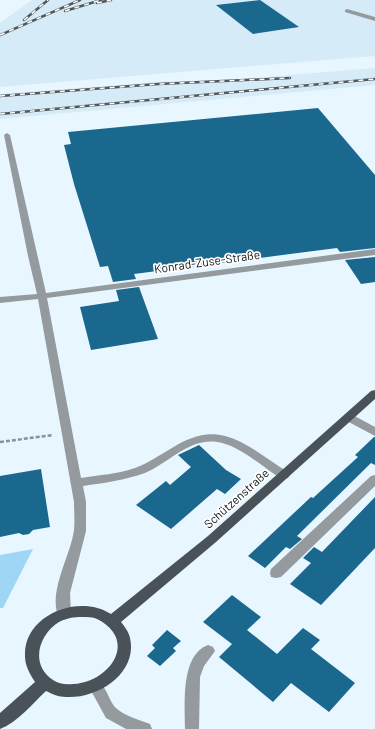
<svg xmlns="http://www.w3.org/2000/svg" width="375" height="729" font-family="Barlow,sans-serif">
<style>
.built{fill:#d6ebf8}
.green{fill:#9fd5f5}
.building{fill:#1b688e}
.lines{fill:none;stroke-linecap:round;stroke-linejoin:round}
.path{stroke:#889299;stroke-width:2.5;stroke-dasharray:4 2;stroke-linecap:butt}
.minor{fill:#949a9e;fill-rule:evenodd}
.major{fill:#485258;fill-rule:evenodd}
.rail-casing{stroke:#50585c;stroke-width:2.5}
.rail{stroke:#fff;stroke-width:1.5;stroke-dasharray:5;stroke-linecap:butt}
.labels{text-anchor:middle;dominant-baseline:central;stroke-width:3.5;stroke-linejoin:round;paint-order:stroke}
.street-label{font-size:12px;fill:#0f1417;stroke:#fff}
</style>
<rect width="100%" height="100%" fill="#e8f6ff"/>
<!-- built -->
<g class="built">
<polygon points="32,0 375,0 375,56 0,87 0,23"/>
<polygon points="375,68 375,85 0,119 0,94 158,82 243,79"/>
</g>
<!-- green -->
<polygon class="green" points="33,549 3,608 0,608 0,555"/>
<!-- building -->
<g class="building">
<polygon points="260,0 299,27 253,34 216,5"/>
<polygon points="318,108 375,175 375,248 340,252 337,248 134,274 136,279 113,282 108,266 100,267 74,184 64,145 71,144 68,132"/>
<polygon points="375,257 375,282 361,284 345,260"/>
<polygon points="139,287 158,339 91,350 80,307 119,301 116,290"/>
<polygon points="374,437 375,437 375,465 371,463 297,536 302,539 290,549 286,547 265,568 248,556 311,497 313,498 358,457 355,455"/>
<polygon points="199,445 226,470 241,479 225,494 217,489 171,529 136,505 166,481 170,485 191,467 178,455"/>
<polygon points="41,469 50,527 33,530 29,534 23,535 19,533 0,537 0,476"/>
<polygon points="375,497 375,548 321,605 290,584 311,563 303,558 314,547 322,552"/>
<polygon points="232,595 261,617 247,630 277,654 303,628 320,640 311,649 355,683 329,712 291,683 273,702 219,657 232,644 203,622"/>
<polygon points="167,630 181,641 173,648 176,651 160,666 147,656 155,648 152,645"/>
</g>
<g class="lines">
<!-- path -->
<polyline class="path" points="0,442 53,435"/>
<!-- minor -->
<g class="minor">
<polygon points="347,9 375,17 375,21 345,12 345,10"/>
<path d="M7 133 10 135 46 293 375 249V255L47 298 81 478C99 475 118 474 135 468 166 457 189 427 225 436 248 442 268 460 288 472L290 475 288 478 284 479 280 478C263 467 237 444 217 442 189 438 169 463 145 473 125 480 104 483 83 486L86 502V531L70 593 71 614 69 618 64 620 59 618C47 593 71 555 74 530 75 521 74 511 74 502L38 299 0 303V297L37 294 28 256 4 135Z"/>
<polygon points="349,413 375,427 375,436 345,420 344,417 345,414"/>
<polygon points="375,475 375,486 281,577 276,578 271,577 270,573 271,569 371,476"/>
<path d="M208 645 213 647 215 651 204 666 200 677 199 729H185C185 705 180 655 208 645Z"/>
<path d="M96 681C107 685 108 700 116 708 124 716 140 720 150 724L152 729H126L106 718 89 687 91 682Z"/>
</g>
<!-- major -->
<path class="major" d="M375 390V399L216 542 121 622C124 626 129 632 130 638 138 673 98 699 66 697 59 697 52 694 46 691 32 704 18 722 0 729V713L35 682C30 674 25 666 25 656 23 615 79 593 111 614L208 536 371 391ZM82 617C87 617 93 617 97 619 139 640 110 682 73 684 66 685 59 684 53 680 30 665 38 635 59 622 66 618 74 617 82 617Z"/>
<defs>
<g id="rail">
<polyline points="97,3 111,0"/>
<polyline points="65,11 101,0"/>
<polyline points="24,20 48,0"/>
<polyline points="0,35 80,0"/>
<polyline points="0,96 158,84 290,78"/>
<polyline points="0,114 375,79"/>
</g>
</defs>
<!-- rail casing -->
<use href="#rail" class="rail-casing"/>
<!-- rail -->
<use href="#rail" class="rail"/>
</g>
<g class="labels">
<!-- street labels -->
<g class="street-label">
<text transform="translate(207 261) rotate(-8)">Konrad-Zuse-Straße</text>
<text transform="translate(236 498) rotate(-42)">Schützenstraße</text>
</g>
</g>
</svg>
